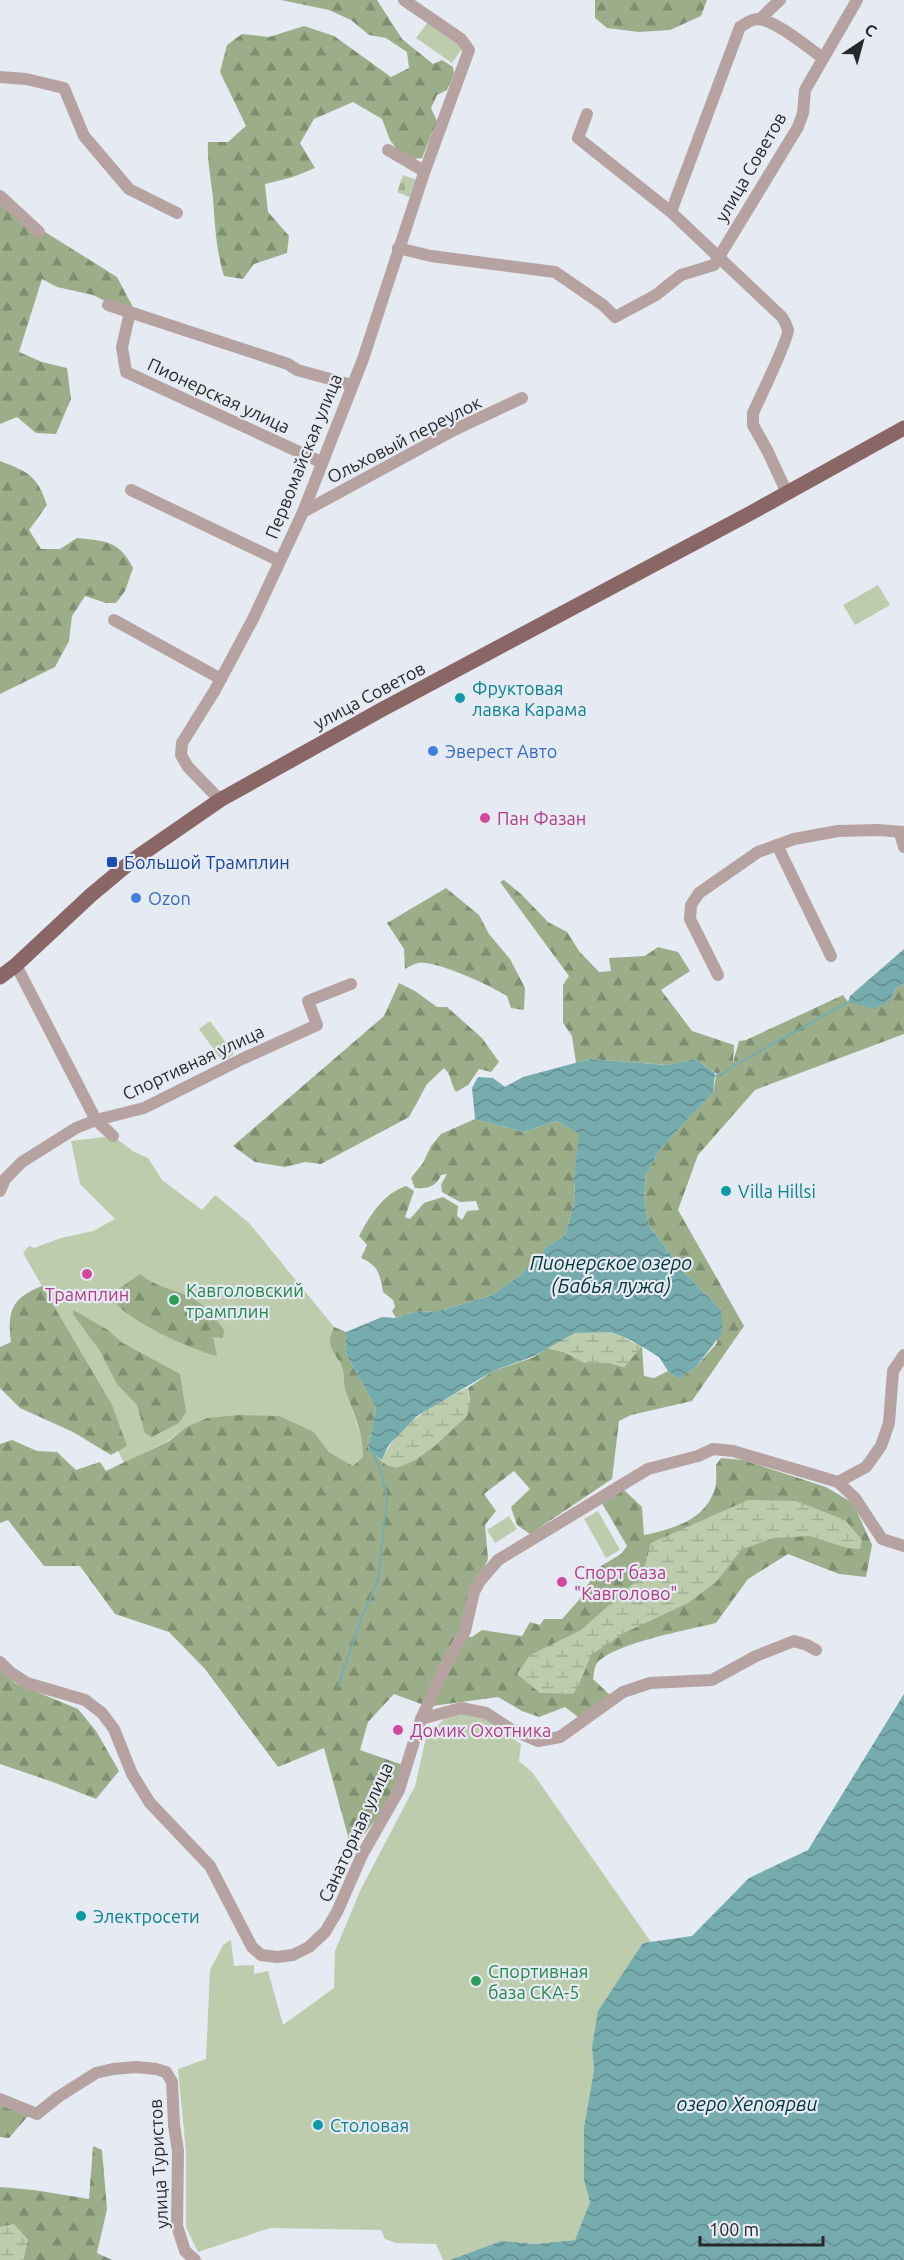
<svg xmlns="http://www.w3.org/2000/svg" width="904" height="2260" font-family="Ubuntu,sans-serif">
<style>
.grass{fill:#bcccad}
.forest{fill:url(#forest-firs)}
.wetland{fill:url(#wetland-marsh)}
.cemetery{fill:url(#cemetery-stones)}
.water{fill:url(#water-waves)}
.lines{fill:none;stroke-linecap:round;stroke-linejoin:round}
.stream{stroke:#77acaf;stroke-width:2}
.minor{stroke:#b7a2a2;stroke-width:12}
.major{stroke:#8a6667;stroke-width:15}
.culture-dot{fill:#0f9aa8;stroke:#e6eaf2;stroke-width:2}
.shop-dot{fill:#3f7fe0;stroke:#e6eaf2;stroke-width:2}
.hotel-dot{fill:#d1479c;stroke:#e6eaf2;stroke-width:2}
.transit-dot{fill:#1a4fb4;stroke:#e6eaf2;stroke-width:2}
.leisure-dot{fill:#2e9e5b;stroke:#e6eaf2;stroke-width:2}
.labels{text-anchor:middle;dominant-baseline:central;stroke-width:4.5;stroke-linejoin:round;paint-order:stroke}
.street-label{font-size:18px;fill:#27282b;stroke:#e6eaf2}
.culture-label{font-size:18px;fill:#0d838f;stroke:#e6eaf2;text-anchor:start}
.shop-label{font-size:18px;fill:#366cbe;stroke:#e6eaf2;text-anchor:start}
.hotel-label{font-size:18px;fill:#b23c85;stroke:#e6eaf2;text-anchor:start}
.transit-label{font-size:18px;fill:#164399;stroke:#e6eaf2;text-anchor:start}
.leisure-label{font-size:18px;fill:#27864d;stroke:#e6eaf2;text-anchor:start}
.water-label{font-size:20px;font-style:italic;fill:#013639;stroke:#e6eaf2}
</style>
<defs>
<pattern id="forest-firs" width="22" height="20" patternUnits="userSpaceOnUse" patternTransform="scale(1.5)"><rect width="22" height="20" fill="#9bae89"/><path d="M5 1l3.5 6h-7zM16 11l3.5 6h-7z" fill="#7e8e70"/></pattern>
<pattern id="wetland-marsh" width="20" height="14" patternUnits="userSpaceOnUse" patternTransform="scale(1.5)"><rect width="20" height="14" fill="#bcccad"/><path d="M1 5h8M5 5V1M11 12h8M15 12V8" fill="none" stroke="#a2af95"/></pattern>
<pattern id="cemetery-stones" width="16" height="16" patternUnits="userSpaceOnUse" patternTransform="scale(1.5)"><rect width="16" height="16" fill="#bcccad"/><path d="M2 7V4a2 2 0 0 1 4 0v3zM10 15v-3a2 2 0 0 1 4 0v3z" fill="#a2af95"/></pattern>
<pattern id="water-waves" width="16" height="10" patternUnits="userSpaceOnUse" patternTransform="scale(1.5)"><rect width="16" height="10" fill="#77acaf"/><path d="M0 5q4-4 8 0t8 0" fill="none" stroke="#628c8f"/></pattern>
</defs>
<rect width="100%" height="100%" fill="#e6eaf2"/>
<!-- grass -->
<g class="grass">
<polygon points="428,22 463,47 452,63 416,38"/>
<polygon points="878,585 890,605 855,625 843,605"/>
<polygon points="210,1021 234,1054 223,1062 199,1029"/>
<polygon points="113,1136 134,1152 148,1158 162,1180 202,1210 215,1195 249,1223 334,1327 338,1360 344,1372 344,1385 363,1443 363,1457 353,1466 329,1452 314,1432 185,1428 169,1440 124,1463 118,1451 27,1315 42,1286 23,1253 29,1246 34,1248 61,1238 93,1231 115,1219 80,1184 71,1141"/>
<polygon points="598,1511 620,1550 606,1558 584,1519"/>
<polygon points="509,1516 517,1529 495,1543 487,1530"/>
<polygon points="449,1714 477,1714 521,1744 519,1761 532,1772 651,1942 643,1943 592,2048 594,2070 584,2127 584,2180 590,2202 575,2240 535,2244 501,2241 450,2260 443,2260 436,2244 396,2243 385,2239 381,2230 270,2228 198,2252 186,2227 186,2152 178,2069 206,2059 210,1970 223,1945 231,1940 234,1966 254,1965 254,1974 268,1971 283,2025 334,1988 335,1951 361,1889 415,1786 426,1738"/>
</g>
<!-- forest -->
<g class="forest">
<path d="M281 0H377L402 39 433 64 442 60 453 67 454 74 447 90 437 95 431 108 437 121 422 158 405 160 390 140 382 119 353 102 314 119 300 143 315 168 293 177 265 184 268 212 289 236 287 253 254 264 243 279 224 276C216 250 215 225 213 198 211 179 207 161 208 142H228L246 126 220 72 227 45 242 34 269 37 304 26 334 36 391 77 409 68 407 52 386 38 369 35 351 20 329 10Z"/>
<polygon points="595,0 707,0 701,16 670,30 639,32 607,28 595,18"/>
<polygon points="0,200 39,234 45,232 117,277 136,313 109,303 93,295 57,287 42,279 19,352 42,362 67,368 71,399 56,434 36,433 17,417 0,424"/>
<path d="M0 461C28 472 37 475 47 505L29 530 41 549H60L77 538C105 541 119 540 133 568L125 591 116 603H106L85 596 72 616 69 641 55 667 0 694Z"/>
<path d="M504 880 522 895 548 922 567 932 579 951 599 972 611 971 609 958 645 956 658 947 678 952 690 971 661 990 692 1031 734 1045 733 1063 739 1041 746 1040 843 995 848 1002 890 1001 896 988 904 983V1034L755 1090 698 1155 678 1210 744 1326 692 1401 631 1415 619 1421 612 1479 530 1534 517 1525 511 1507 530 1489 514 1471 484 1494 496 1511 485 1525 488 1559 469 1600 467 1621 424 1705 394 1694 368 1722 360 1750 403 1765 398 1789 352 1851 324 1748 278 1767 205 1669 169 1632 115 1614 80 1566H44L8 1520 0 1523V1444L12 1440 37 1451 57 1452 76 1470 100 1462 106 1471 169 1441 185 1428 207 1418 239 1415 279 1416 314 1432 329 1452 353 1466 363 1457C364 1433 352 1411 345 1389 343 1383 345 1376 343 1370 336 1350 324 1350 334 1327L346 1332 345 1352 376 1408 368 1449 384 1463 470 1401 468 1388 493 1371 534 1357 547 1348 564 1352 585 1363H610L624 1367 642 1346 644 1376 654 1378 668 1371 678 1379 695 1368 717 1343 721 1310 686 1274 649 1226 644 1200 646 1174 659 1151 679 1127 713 1093 716 1076 730 1068 717 1074 696 1059 668 1065 590 1059 576 1063 572 1036 563 1023V985L569 976 500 882Z"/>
<path d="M446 888 479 915 489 934 510 959 525 988 524 1010 511 1008 507 996C491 986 436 960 418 963 414 964 408 967 405 969L404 949 387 923Z"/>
<path d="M399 983 415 991 437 1007H447L482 1038 499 1062 491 1072 479 1069 468 1085 456 1092C450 1083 452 1075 444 1068L427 1084 409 1117 321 1164 305 1162 285 1167 255 1162 233 1146 384 1016Z"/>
<path d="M475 1119 523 1132 557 1121 580 1134 574 1177 575 1200 565 1235 545 1248 537 1260 519 1276 492 1295 439 1311 415 1312 396 1318 392 1311 395 1307 393 1300 383 1292C380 1274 378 1265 361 1258L367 1245 359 1236C371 1214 382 1195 406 1186L414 1191 405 1217 410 1219 424 1203 443 1197 458 1206 457 1216 462 1220 467 1211 479 1210 476 1201 460 1202 442 1192 441 1185 447 1174 441 1175C436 1187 427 1189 415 1188L411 1178 423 1163 431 1146 441 1134Z"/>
<path d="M140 1274C156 1287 170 1288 188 1296 203 1302 215 1318 224 1330L223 1338 213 1337 217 1356C190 1349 121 1319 110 1295Z"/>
<path d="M42 1286 112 1405 127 1446 111 1455 73 1432 20 1408 0 1388V1347L11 1342C7 1310 12 1298 42 1286Z"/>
<polygon points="73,1310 108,1330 121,1342 180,1374 186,1412 179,1423 152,1437 145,1433 137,1405 117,1384 100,1351 73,1314"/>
<path d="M721 1458 743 1460 826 1487 853 1503 872 1545 866 1577 839 1574 788 1554 748 1579 716 1623C692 1629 608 1644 596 1665 594 1669 594 1675 593 1679L613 1698 582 1720 565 1707 539 1717 522 1711 498 1697 432 1706 465 1637H472L482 1630 522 1636 530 1622 540 1625 544 1619H562L579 1600 598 1568 621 1554 627 1546 602 1503 623 1489 642 1507 644 1535C673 1529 706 1520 715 1488 717 1481 716 1472 716 1465Z"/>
<polygon points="0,1668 15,1683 78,1709 96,1731 119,1771 96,1799 53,1782 0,1764"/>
<polygon points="0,2105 28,2116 9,2138 0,2137"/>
<polygon points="93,2146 102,2150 107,2209 97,2253 112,2260 23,2260 28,2240 14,2225 0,2227 0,2187 34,2190 89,2199"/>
</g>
<!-- wetland -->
<g class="wetland">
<polygon points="594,1332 611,1332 642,1346 624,1367 610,1363 585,1363 564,1352 547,1348 575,1333"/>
<path d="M467 1388 470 1401 467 1416 435 1446 414 1461 396 1468 386 1465 382 1460C398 1424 433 1405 467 1388Z"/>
<polygon points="748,1500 796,1501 845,1520 862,1540 860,1549 847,1548 810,1536 774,1538 742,1549 716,1582 688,1603 624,1633 591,1655 578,1687 573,1694 540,1693 517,1674 530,1655 581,1630 642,1576 651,1543"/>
<polygon points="14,2224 28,2240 23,2260 0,2260 0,2227"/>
</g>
<!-- cemetery -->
<polygon class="cemetery" points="403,175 419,181 412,198 397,192"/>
<!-- water -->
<g class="water">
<polygon points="904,949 904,983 896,988 890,1001 874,1009 848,1002 850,996"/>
<polygon points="590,1059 667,1065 696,1059 715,1073 713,1093 679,1128 659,1151 646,1174 644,1200 649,1226 686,1274 721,1310 723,1332 695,1368 678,1379 668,1371 659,1357 633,1341 611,1332 575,1333 534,1356 493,1371 417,1416 388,1446 382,1460 374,1455 368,1449 376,1408 345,1352 346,1332 382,1317 396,1318 415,1312 439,1311 492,1295 519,1276 537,1260 545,1248 565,1235 575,1200 574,1177 579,1134 557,1121 523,1132 475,1119 472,1088 478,1077 493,1078 505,1087 523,1077"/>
<polygon points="904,1694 904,2260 450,2260 501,2241 535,2244 575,2240 590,2202 584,2180 584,2127 594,2070 592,2048 598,2011 643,1943 692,1936 749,1878 808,1850"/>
</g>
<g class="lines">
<!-- stream -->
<g class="stream">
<polyline points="716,1076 848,1002"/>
<polyline points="338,1686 360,1622 378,1580 387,1499 382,1475 374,1455"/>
</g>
<!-- minor -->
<g class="minor">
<polyline points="760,19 780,0"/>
<polyline points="0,77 26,79 64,88 84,136 129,189 177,213"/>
<polyline points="587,114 578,138 671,212"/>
<polyline points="388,150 424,171"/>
<polyline points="0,196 39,232"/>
<polyline points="398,248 431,256 555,272 603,305 615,317 656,295 681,275 714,265 798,127 803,113 805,90 857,0"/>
<polyline points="108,305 288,364 297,370 352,385"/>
<polyline points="130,312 122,347 126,372 321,462"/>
<polyline points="131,490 280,561"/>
<path d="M787 493 768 452 753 425V413C759 400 789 338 788 330 787 326 784 320 782 317L671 212 740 27C745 24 751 19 757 19 776 20 807 47 823 58"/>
<polyline points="303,512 454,430 522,398"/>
<polyline points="114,620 221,679"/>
<polyline points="220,800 188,767 181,755 182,743 215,690 253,619 303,512 363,359 424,173 469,50 461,39 404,0"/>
<polyline points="900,833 904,847"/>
<polyline points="777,845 831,956"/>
<polyline points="16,965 96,1120 113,1136"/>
<polyline points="718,975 690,919 691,905 699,893 758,852 794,839 838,831 878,830 904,832"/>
<polyline points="0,1191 5,1179 22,1162 76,1128 96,1120 144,1108 242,1059 317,1025 308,1001 351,984"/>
<polyline points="838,1482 855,1498 882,1539 904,1546"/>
<polyline points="0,1662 10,1672 27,1683 85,1700 102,1713 114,1729 132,1774 150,1803 210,1866 252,1947 261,1955 277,1957 293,1955 309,1947 325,1932 337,1912 362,1855 399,1790 421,1719 446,1665 465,1631 474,1592 480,1581 498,1560 648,1469 698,1456 713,1449 733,1451 838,1482 866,1467 881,1446 889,1423 893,1371 904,1355"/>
<polyline points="421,1719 461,1708 486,1713 512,1730 538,1741 560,1737 623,1692 650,1683 712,1680 756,1656 794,1641 807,1645 816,1650"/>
<polyline points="0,2099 37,2114 58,2097 96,2073 113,2069 136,2067 156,2069 166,2072 172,2082 174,2125 178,2151 177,2226 185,2251 195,2260"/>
</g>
<!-- major -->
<polyline class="major" points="0,977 16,965 91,895 133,860 220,800 381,710 749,514 904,428"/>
</g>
<!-- markers -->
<g class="culture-dot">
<circle cx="460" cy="698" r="6"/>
<circle cx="726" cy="1191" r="6"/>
<circle cx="81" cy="1916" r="6"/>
<circle cx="318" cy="2125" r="6"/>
</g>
<g class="shop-dot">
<circle cx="433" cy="751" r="6"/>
<circle cx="136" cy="898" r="6"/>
</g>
<g class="hotel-dot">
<circle cx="485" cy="818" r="6"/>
<circle cx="87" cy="1274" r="6"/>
<circle cx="562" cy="1582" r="6"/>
<circle cx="398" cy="1730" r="6"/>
</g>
<rect class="transit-dot" x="106" y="856" width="12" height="12" rx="3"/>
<g class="leisure-dot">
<circle cx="174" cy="1300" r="6"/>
<circle cx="476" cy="1981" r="6"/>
</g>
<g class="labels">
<!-- street labels -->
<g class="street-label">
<text transform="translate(750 167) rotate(-60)">улица Советов</text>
<text transform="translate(219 395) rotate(25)">Пионерская улица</text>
<text transform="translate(404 439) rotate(-27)">Ольховый переулок</text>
<text transform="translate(303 456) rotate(-68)">Первомайская улица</text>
<text transform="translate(369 695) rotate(-28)">улица Советов</text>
<text transform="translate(193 1062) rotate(-25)">Спортивная улица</text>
<text transform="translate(355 1832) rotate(-65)">Санаторная улица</text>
<text transform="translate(158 2164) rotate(-93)">улица Туристов</text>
</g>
<!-- culture labels -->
<g class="culture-label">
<text x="472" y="688">Фруктовая<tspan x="472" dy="21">лавка Карама</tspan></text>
<text x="738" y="1191">Villa Hillsi</text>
<text x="93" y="1916">Электросети</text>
<text x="330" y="2125">Столовая</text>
</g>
<!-- shop labels -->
<g class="shop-label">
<text x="445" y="751">Эверест Авто</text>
<text x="148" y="898">Ozon</text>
</g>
<!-- hotel labels -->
<g class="hotel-label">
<text x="497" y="818">Пан Фазан</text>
<text x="87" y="1294" text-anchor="middle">Трамплин</text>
<text x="574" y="1572">Спорт база<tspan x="574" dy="21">"Кавголово"</tspan></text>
<text x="410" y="1730">Домик Охотника</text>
</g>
<!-- transit labels -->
<g class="transit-label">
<text x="124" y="862">Большой Трамплин</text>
</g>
<!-- leisure labels -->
<g class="leisure-label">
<text x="186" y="1290">Кавголовский<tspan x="186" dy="21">трамплин</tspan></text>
<text x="488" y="1971">Спортивная<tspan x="488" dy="21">база СКА-5</tspan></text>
</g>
<!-- water labels -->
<g class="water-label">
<text x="611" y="1262">Пионерское озеро<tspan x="611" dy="23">(Бабья лужа)</tspan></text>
<text x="747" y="2103">озеро Хепоярви</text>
</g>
</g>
<!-- north arrow -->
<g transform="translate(862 42) rotate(36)" stroke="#e6eaf2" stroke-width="4.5" paint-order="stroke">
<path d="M0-4.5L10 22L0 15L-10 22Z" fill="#27282b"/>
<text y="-9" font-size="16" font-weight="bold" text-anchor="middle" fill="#27282b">С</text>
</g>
<!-- scale -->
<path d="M700 2236v9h123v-9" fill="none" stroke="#27282b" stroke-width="3"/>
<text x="709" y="2236" font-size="18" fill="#27282b" stroke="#e6eaf2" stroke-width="4.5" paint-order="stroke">100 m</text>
</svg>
